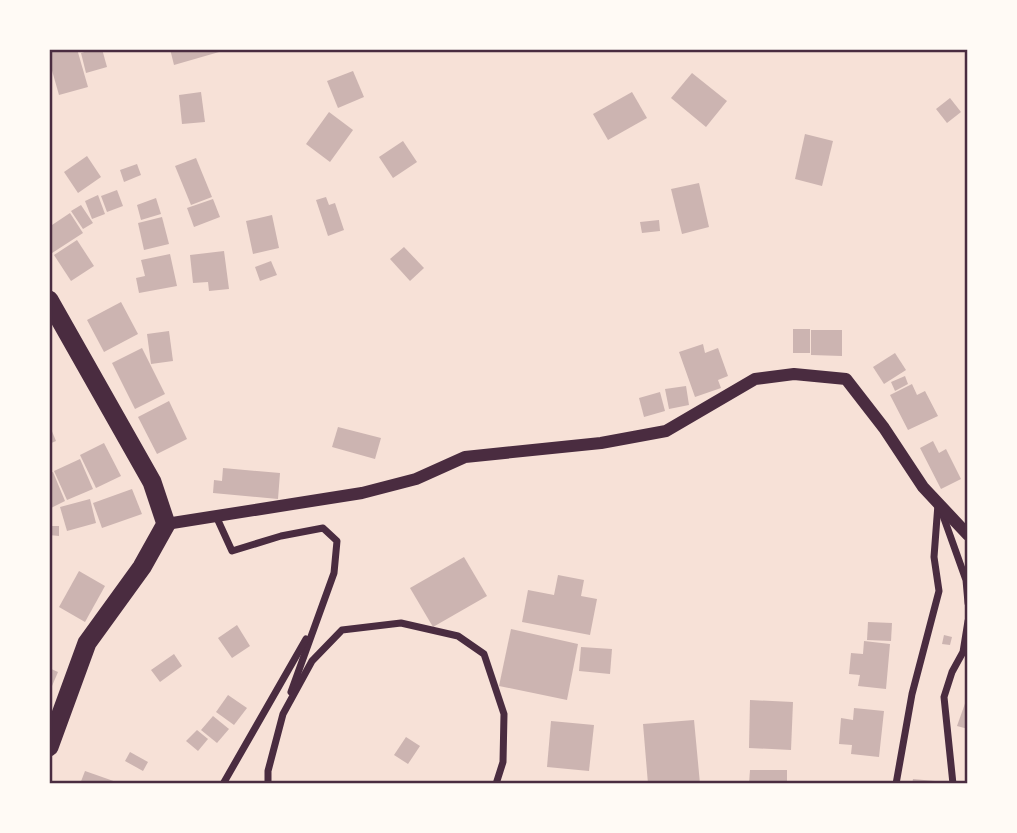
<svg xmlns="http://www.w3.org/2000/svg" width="1017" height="833" font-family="Arial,sans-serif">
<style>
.building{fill:#ccb4b1}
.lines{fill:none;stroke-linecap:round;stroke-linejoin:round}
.minor{stroke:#4a2c40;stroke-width:7}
.tertiary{stroke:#4a2c40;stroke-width:12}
.trunk{stroke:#4a2c40;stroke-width:19}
.neatline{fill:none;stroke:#4a2c40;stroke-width:2.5}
</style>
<rect width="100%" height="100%" fill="#f7e1d7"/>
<!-- building -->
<g class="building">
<polygon points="49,49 77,49 88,87 59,95 49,60"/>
<polygon points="95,49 102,49 107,67 86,73 81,53"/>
<polygon points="170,49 226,49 226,50 174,65"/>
<polygon points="353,71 364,97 338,108 327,81"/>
<polygon points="692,73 727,101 706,127 671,98"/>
<polygon points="201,92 205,122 182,124 179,95"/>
<polygon points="632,92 647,118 608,140 593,114"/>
<polygon points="950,98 961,112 947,123 936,109"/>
<polygon points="329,112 353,130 330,162 306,144"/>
<polygon points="805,134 833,141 822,186 795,179"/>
<polygon points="403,141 417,162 393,178 379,157"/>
<polygon points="87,156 101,177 78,193 64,172"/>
<polygon points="196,158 212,197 191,205 175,166"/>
<polygon points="137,164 141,175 124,182 120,170"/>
<polygon points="699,183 709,227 682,234 671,189"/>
<polygon points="117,190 123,206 107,212 101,196"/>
<polygon points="98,195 105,214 92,219 85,201"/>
<polygon points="326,197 329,205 335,203 344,230 328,236 316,200"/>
<polygon points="156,198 161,214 141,220 137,205"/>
<polygon points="213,199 220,217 194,227 187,208"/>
<polygon points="81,205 93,223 83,229 71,211"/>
<polygon points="70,213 83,233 49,255 49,227"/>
<polygon points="272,215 279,248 253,254 246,221"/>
<polygon points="162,217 169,244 144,250 138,223"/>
<polygon points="659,220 660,231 642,233 640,222"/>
<polygon points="77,240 94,266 71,281 54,255"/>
<polygon points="404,247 424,268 410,281 390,259"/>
<polygon points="224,251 229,289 209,291 208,282 193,283 190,255"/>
<polygon points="170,254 177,286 139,293 136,278 145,276 141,260"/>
<polygon points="271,261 277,275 260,281 255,267"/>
<polygon points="121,302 138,334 104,352 87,320"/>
<rect x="793" y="329" width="17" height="24"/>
<polygon points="811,330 842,330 842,356 811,355"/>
<polygon points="169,331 173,361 151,364 147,334"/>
<polygon points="703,344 705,353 718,348 728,376 718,380 721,388 695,397 679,352"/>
<polygon points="142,348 165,394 135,409 112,363"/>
<polygon points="895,353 906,370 884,384 873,367"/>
<polygon points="905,376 908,384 895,391 891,382"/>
<polygon points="912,384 917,395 925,391 938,416 908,430 890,395"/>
<polygon points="686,386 689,405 669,409 665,389"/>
<polygon points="660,392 665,411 644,417 639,398"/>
<polygon points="169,401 187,439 157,454 138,417"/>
<polygon points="49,424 56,441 49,444"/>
<polygon points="338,427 381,438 375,459 332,447"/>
<polygon points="933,441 939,453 946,449 961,479 941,489 920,448"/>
<polygon points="104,443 121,476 96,488 80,455"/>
<polygon points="80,459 93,489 67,500 54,471"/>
<polygon points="223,468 280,473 278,499 213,493 214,480 222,481"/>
<polygon points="53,472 65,501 49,509 49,473"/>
<polygon points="132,489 142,514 102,528 93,503"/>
<polygon points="90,499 96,523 67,531 60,507"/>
<polygon points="49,526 59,526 59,536 49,535"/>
<polygon points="464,557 487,596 433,627 410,588"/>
<polygon points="79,571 105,586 85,622 59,607"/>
<polygon points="558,575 584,580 581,596 597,599 590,635 522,622 528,590 554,595"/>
<polygon points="868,622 892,623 891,641 867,640"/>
<polygon points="237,625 250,646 232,658 218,638"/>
<polygon points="511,629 578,644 567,700 499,686"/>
<polygon points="944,635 952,637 950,645 942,644"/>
<polygon points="864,641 890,644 886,689 858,686 860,675 849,674 851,653 863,654"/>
<polygon points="581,647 612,649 610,674 579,671"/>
<polygon points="174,654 182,666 160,682 151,670"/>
<polygon points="49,668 58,672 49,693"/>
<polygon points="228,695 247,708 234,725 216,712"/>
<polygon points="968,695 968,729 957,726"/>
<polygon points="750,700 793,702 791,750 749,748"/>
<polygon points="854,708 884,711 879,757 851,754 852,745 839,744 841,718 853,720"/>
<polygon points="213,716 229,729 217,743 201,730"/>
<polygon points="694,720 700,784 648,784 643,724"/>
<polygon points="551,721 594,725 589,771 547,767"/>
<polygon points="197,730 208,739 198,751 186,741"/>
<polygon points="406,737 420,746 408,764 394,755"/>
<polygon points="130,752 148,762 143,771 125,761"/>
<polygon points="750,770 787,770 787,784 749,784"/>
<polygon points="85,771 122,784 80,784"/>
<polygon points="913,779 946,782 946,784 912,784"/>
</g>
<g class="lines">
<!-- minor -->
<g class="minor">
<polyline points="941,510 966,580 968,603"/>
<polyline points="216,516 232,551 281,536 323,528 337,541 334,573 291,692"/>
<polyline points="223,784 306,639"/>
<polyline points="268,784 268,771 283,714 312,661 342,630 401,623 458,636 484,654 504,714 503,762 496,784"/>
<polyline points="896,784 912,694 939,591 934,557 938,504"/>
<polyline points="953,784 944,697 952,672 963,652 968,621"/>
</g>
<!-- tertiary -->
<polyline class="tertiary" points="166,524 362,493 416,479 465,457 601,443 666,431 755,379 794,374 846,379 884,428 923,487 968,535"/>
<!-- trunk -->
<polyline class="trunk" points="49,300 152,482 166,524 142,567 87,643 49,747"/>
</g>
<!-- border -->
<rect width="1017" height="833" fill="none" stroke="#fffaf5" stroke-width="102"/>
<rect x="51" y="51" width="915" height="731" class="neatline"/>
</svg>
